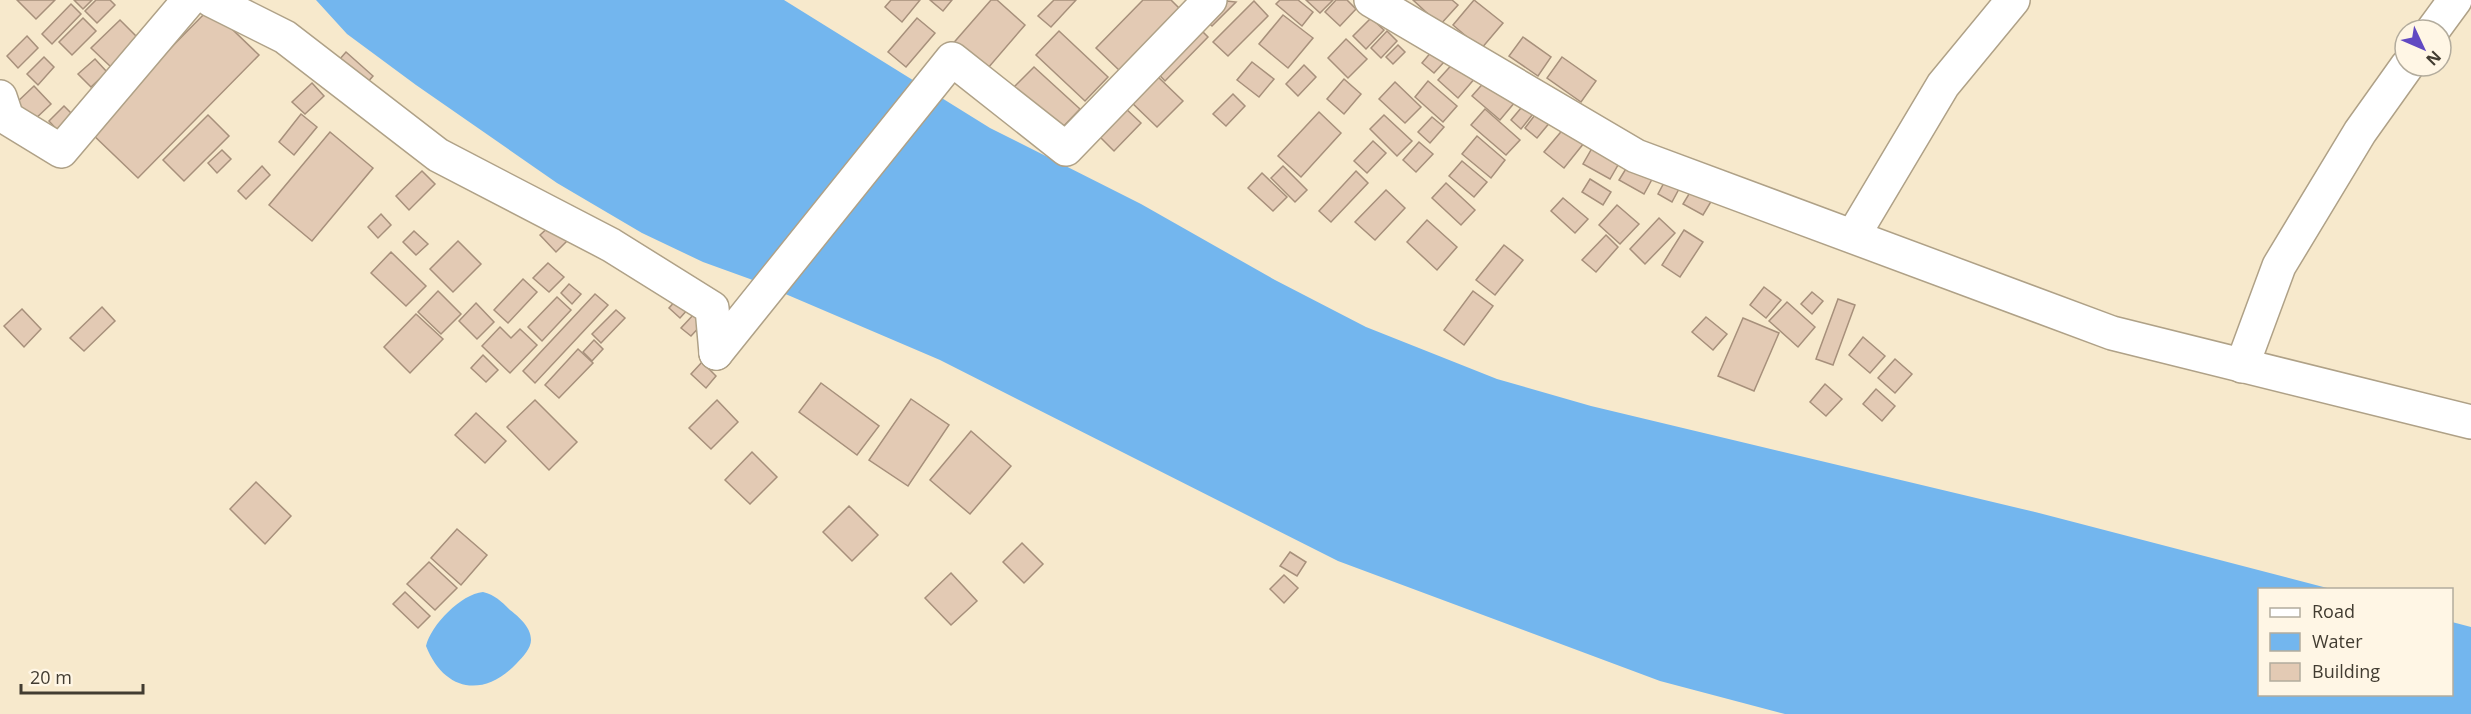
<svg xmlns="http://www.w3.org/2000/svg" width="2471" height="714" font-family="'Open Sans',sans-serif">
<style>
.water{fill:#73b6ee}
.building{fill:#e3cab4;stroke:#a7907b;stroke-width:1.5}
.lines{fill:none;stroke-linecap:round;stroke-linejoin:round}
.minor-casing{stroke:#afa187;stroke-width:36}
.minor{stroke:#fff;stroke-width:33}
</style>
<rect width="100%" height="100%" fill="#f7e9cc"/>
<!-- water -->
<g class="water">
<polygon points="316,0 784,0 990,128 1141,204 1275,280 1366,327 1497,379 1591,406 2039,513 2331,589 2260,590 2260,694 2452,694 2452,622 2471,627 2471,714 1785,714 1660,681 1338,561 940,360 750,279 703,262 642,233 557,183 416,85 347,34"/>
<path d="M483 592C495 595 501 601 510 610 519 617 531 627 531 640 531 648 523 657 517 663 483 699 444 691 426 646 431 625 461 594 483 592Z"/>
</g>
<!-- building -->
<g class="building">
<polygon points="17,0 55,0 36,19"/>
<polygon points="74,0 92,0 83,9"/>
<polygon points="96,0 110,0 115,5 97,23 85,11"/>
<polygon points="891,0 920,0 902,22 885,7"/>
<polygon points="930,0 952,0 943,11"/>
<polygon points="991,0 997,0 1025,25 982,75 950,47"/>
<polygon points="1054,0 1076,0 1051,27 1038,16"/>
<polygon points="1143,0 1171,0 1181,10 1120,71 1096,48"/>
<polygon points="1217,0 1236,2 1212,26 1201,16"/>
<polygon points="1280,0 1298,0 1313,12 1302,26 1276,4"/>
<polygon points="1306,0 1333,0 1320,13"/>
<polygon points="1336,0 1347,0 1356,9 1340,26 1325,12"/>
<polygon points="1413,0 1452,0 1458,5 1440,25"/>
<polygon points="1474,0 1503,23 1481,49 1453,25"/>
<polygon points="1254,1 1268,16 1228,56 1213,42"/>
<polygon points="71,4 81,14 52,44 42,34"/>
<polygon points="210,8 259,55 138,178 89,131"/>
<polygon points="1283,15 1313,38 1288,68 1259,44"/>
<polygon points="83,18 96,31 72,55 59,42"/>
<polygon points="917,18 935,33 906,67 888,52"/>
<polygon points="1371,18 1384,30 1366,49 1353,36"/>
<polygon points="120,20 139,39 111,67 91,48"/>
<polygon points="1194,23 1208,37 1165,81 1151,66"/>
<polygon points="1059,31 1108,77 1085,101 1036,55"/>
<polygon points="1387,31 1397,41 1381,58 1371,48"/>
<polygon points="27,36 38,48 18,68 7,56"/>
<polygon points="1523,37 1551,57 1538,76 1509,56"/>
<polygon points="1346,39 1367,59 1348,78 1328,58"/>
<polygon points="1398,45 1405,52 1393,64 1386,57"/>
<polygon points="1432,51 1444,62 1434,73 1422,63"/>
<polygon points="346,52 373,76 359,92 332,68"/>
<polygon points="44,57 54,67 38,85 27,74"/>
<polygon points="1562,57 1596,81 1581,102 1547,78"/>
<polygon points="95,59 107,72 91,87 78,74"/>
<polygon points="1456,60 1476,77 1458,98 1438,80"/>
<polygon points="1252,62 1274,79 1259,97 1237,80"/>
<polygon points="1304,65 1316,77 1298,96 1286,84"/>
<polygon points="1034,67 1080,109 1059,131 1013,88"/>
<polygon points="1156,75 1183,101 1157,127 1130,101"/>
<polygon points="1344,79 1361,94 1344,114 1327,99"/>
<polygon points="1487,79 1515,102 1500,120 1472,96"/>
<polygon points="1428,81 1457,106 1443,122 1415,97"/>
<polygon points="1395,82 1421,107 1405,123 1379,99"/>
<polygon points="312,83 324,96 305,114 292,102"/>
<polygon points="34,86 51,104 32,122 14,105"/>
<polygon points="1233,94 1245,106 1226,126 1213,114"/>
<polygon points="1526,102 1536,110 1521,129 1511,120"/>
<polygon points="64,106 76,118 60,133 49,121"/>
<polygon points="1124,107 1141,123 1114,151 1098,135"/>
<polygon points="1485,109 1520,140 1506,155 1471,125"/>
<polygon points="1538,111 1551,121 1537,138 1525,128"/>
<polygon points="1319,112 1341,133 1301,177 1278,156"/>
<polygon points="301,114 317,127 294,155 279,142"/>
<polygon points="208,115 229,136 184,181 163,160"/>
<polygon points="1384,115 1412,141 1397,156 1370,129"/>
<polygon points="1432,117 1444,127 1430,143 1418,132"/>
<polygon points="1565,127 1584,143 1564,168 1544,152"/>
<polygon points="330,132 373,168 312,241 269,205"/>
<polygon points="1477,136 1505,160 1491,178 1462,154"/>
<polygon points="1373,141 1386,153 1367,173 1354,161"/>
<polygon points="1419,142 1433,154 1416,172 1403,160"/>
<polygon points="1595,143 1622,158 1610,179 1583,164"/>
<polygon points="222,150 231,159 217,173 208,163"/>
<polygon points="1632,159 1656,172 1644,194 1619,180"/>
<polygon points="1462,161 1487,182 1474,197 1449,176"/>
<polygon points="262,166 270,175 246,199 238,191"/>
<polygon points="1283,166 1307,190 1295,202 1271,178"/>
<polygon points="422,171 435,184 409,210 396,196"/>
<polygon points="1356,171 1368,183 1331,222 1319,211"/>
<polygon points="1262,173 1287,197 1273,211 1248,188"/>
<polygon points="1590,179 1611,192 1603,205 1582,192"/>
<polygon points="1666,179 1680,187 1672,202 1658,194"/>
<polygon points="1446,183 1475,210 1461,225 1432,198"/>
<polygon points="1692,189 1712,200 1703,215 1683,204"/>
<polygon points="1386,190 1405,208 1375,240 1355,222"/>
<polygon points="1563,198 1588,219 1575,233 1551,211"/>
<polygon points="1617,205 1639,224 1620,244 1599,225"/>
<polygon points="381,214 391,225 378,238 368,227"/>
<polygon points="1659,218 1675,233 1645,264 1630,249"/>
<polygon points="1427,220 1457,247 1437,270 1407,242"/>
<polygon points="552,224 568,240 556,252 540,235"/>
<polygon points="1684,230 1703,242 1680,277 1662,265"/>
<polygon points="414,231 428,244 416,255 403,242"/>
<polygon points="1606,235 1618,247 1596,272 1582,260"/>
<polygon points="458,241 481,264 453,292 430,269"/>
<polygon points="1504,245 1523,260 1495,295 1476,280"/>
<polygon points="391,252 426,286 406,306 371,273"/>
<polygon points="548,263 564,277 549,292 533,278"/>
<polygon points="523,279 537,292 508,323 494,310"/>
<polygon points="569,284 581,294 572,304 561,293"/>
<polygon points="1764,287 1781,300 1766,318 1750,305"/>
<polygon points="438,291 461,314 441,334 418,312"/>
<polygon points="1473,291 1493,306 1464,345 1444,330"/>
<polygon points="1812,292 1823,301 1812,314 1801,304"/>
<polygon points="595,294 608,305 535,383 523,371"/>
<polygon points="557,297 571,310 542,341 528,327"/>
<polygon points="678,298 689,308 680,318 669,308"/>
<polygon points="1838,299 1855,305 1833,365 1816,359"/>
<polygon points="1787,302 1815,327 1798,347 1769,321"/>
<polygon points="476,303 494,322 477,339 459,321"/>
<polygon points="102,307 115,321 84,351 70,338"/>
<polygon points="22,309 41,329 24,347 4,326"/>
<polygon points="616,310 625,318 601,343 592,334"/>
<polygon points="416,314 443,339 410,373 384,347"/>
<polygon points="694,314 703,323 691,336 681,328"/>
<polygon points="1706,317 1727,334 1713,350 1692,332"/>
<polygon points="1743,318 1779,333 1754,391 1718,376"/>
<polygon points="500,327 511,338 520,329 537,345 510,373 482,346"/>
<polygon points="1863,337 1885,356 1870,373 1849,355"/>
<polygon points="594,340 603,349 592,361 583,352"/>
<polygon points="578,349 593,363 559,398 545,385"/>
<polygon points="483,355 498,370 486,382 471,368"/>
<polygon points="1895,359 1912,374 1895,393 1878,378"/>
<polygon points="702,362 716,376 706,388 691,374"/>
<polygon points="821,383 879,426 857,455 799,412"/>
<polygon points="1825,384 1842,399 1826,416 1810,402"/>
<polygon points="1876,389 1895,406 1882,421 1863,404"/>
<polygon points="911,399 949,425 908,486 869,460"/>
<polygon points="535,400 577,442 549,470 507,427"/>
<polygon points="717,400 738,422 711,449 689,428"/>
<polygon points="476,413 506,441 485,463 455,435"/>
<polygon points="971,431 1011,466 970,514 930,480"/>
<polygon points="752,452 777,477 750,504 725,480"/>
<polygon points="256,482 291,516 265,544 230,509"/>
<polygon points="849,506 878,535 852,561 823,532"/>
<polygon points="457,529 487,555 461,585 431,558"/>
<polygon points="1022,543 1043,564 1024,583 1003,562"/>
<polygon points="1290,552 1306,562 1297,576 1280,566"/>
<polygon points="429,562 457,588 435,610 407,584"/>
<polygon points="951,573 977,601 951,625 925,598"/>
<polygon points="1284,575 1298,588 1284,603 1270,589"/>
<polygon points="405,592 430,616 418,628 393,604"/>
</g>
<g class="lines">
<defs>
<g id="minor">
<polyline points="211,0 285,37 438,155 611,245 712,308 716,353"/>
<polyline points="1371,0 1636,156 2112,333 2471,422"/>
<polyline points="2433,30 2455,0"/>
<polyline points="0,97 7,118 61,151 189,0"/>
<polyline points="1853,236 1943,85 2013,0"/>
<polyline points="716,353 952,59 1066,149 1210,0"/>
<polyline points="2242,366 2279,266 2360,132 2407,66"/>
</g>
</defs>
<!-- minor casing -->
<use href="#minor" class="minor-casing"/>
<!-- minor -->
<use href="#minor" class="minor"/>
</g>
<!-- legend -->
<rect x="2258" y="588" width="195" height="108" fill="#fff6e5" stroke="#b3ac9d" stroke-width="1.5"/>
<rect x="2270" y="608" width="30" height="9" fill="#ffffff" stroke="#b3ac9d" stroke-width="1.5"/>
<text x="2312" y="618" font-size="18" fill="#423c31">Road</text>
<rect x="2270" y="633" width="30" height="18" fill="#73b6ee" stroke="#b3ac9d" stroke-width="1.5"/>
<text x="2312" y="648" font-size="18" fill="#423c31">Water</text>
<rect x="2270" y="663" width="30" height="18" fill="#e3cab4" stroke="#b3ac9d" stroke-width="1.5"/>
<text x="2312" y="678" font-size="18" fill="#423c31">Building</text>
<!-- north arrow -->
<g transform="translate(2423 48) rotate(134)"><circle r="28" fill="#fff6e5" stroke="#b3ac9d" stroke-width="1.5"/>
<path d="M0-4.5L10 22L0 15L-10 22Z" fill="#6149c2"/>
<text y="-9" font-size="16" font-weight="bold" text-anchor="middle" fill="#423c31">N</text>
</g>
<!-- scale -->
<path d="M21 684v9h122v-9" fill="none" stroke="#423c31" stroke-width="3"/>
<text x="30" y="684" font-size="18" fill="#423c31" stroke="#fff6e5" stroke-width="4.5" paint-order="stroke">20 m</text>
</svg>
